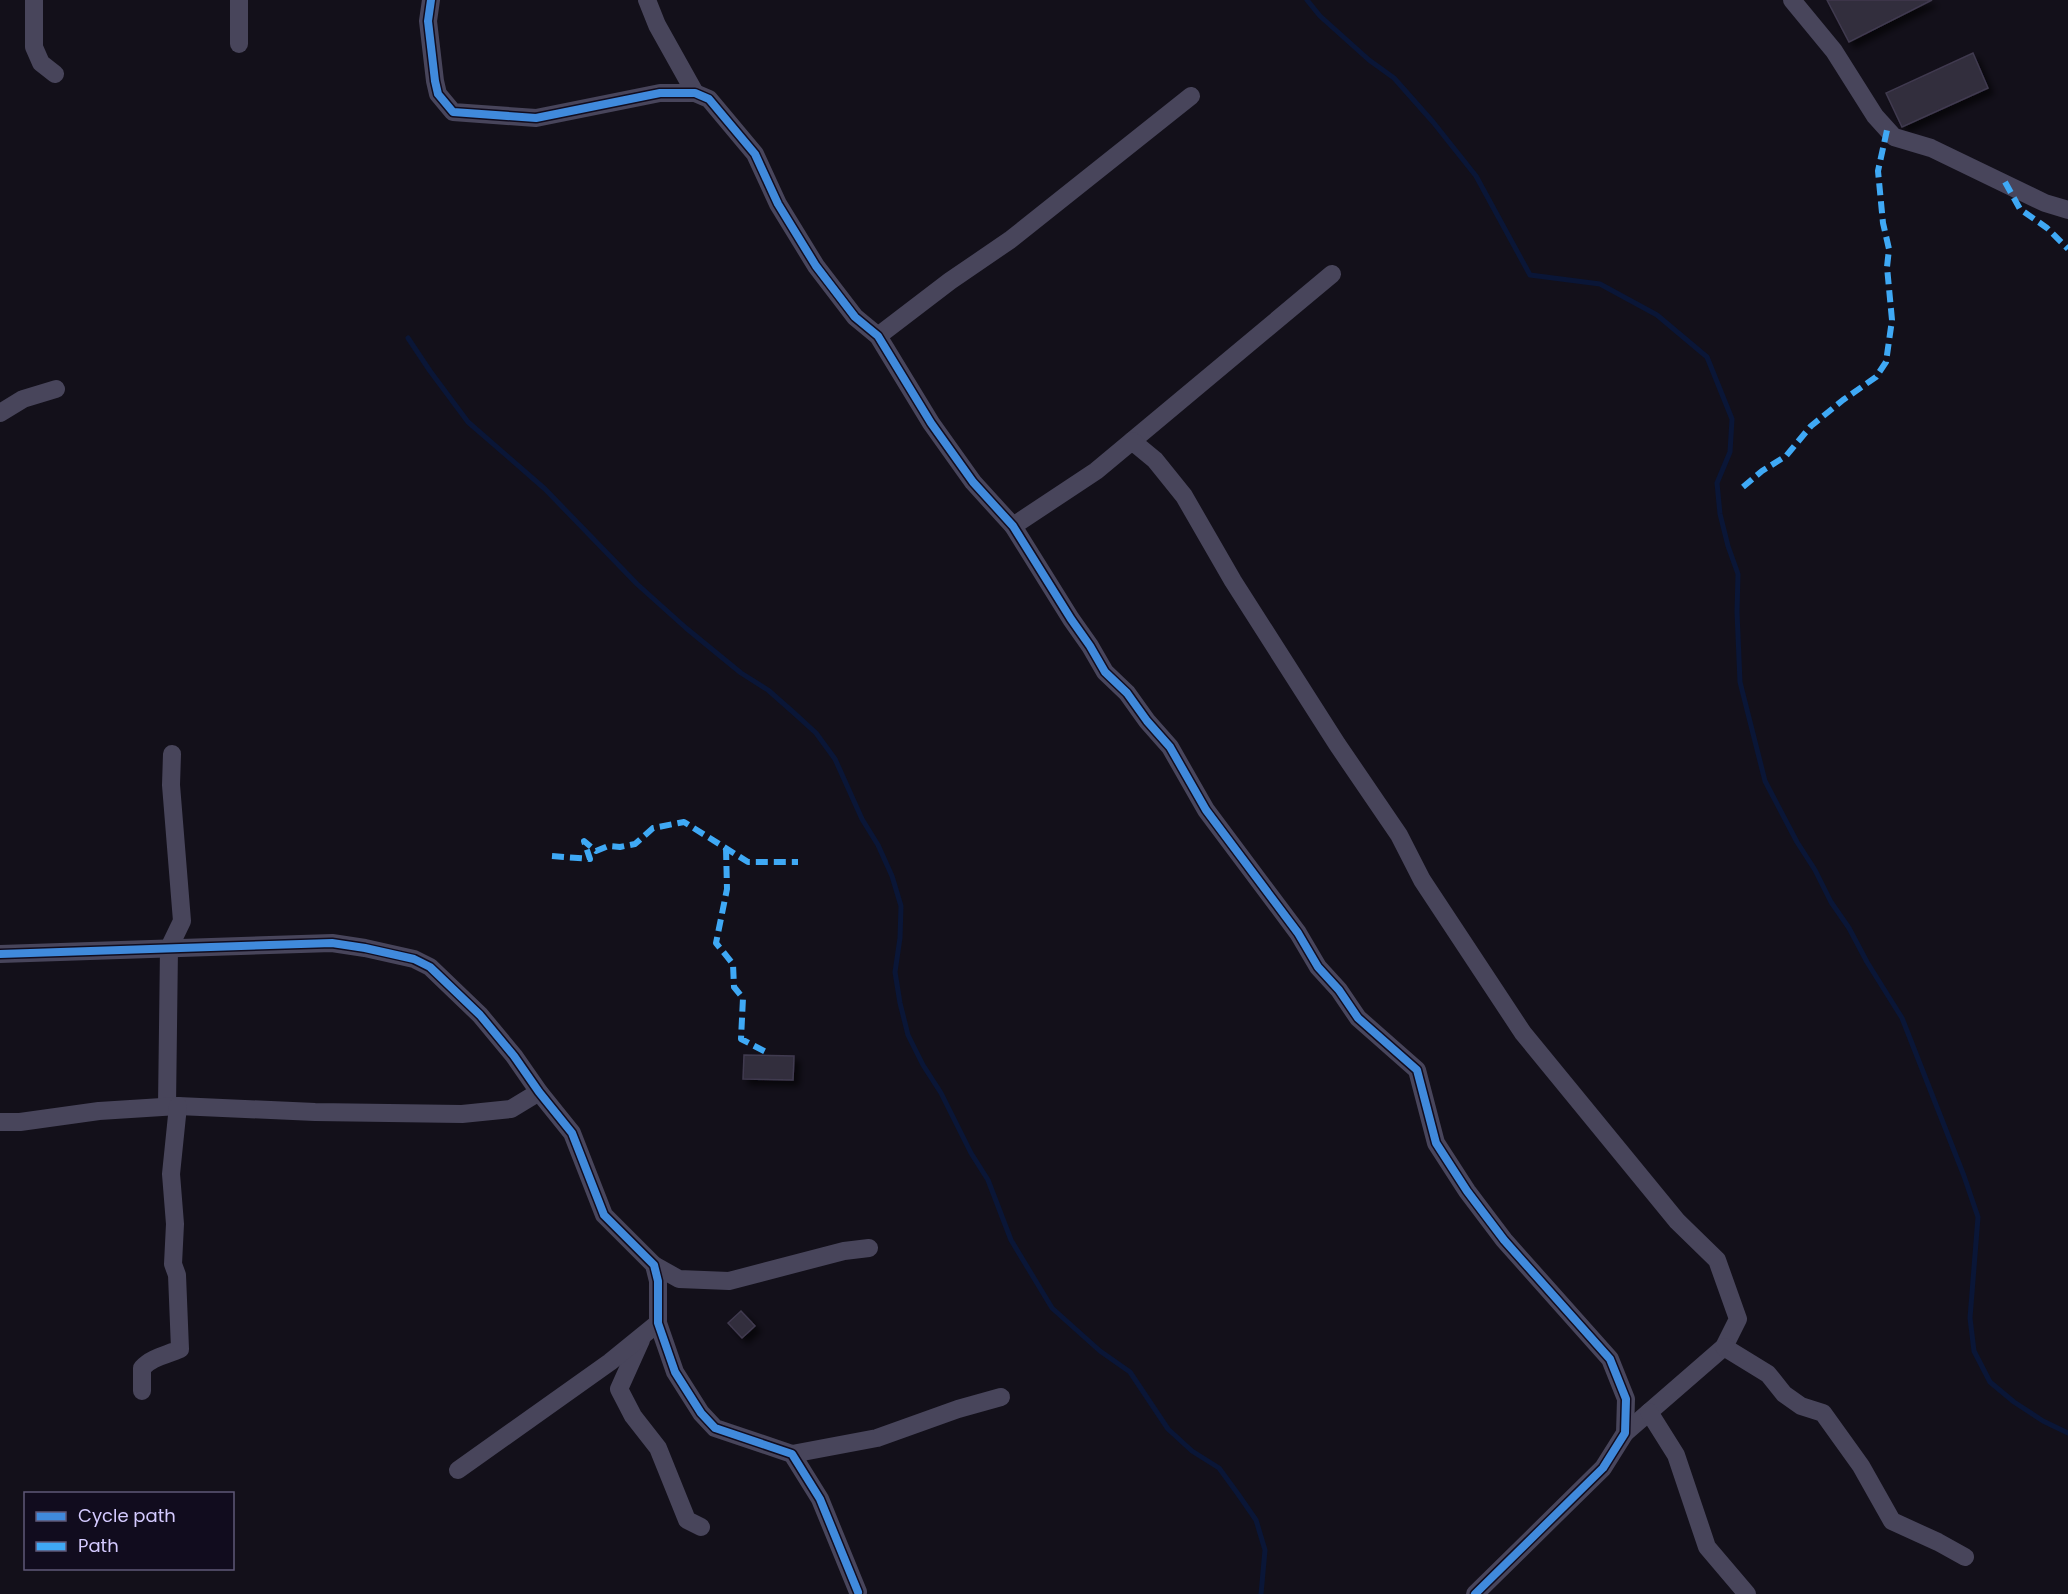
<svg xmlns="http://www.w3.org/2000/svg" width="2068" height="1594" font-family="Poppins,sans-serif">
<style>
.lines{fill:none;stroke-linecap:round;stroke-linejoin:round}
.stream{stroke:#0a1637;stroke-width:5}
.building{fill:#312d3d;stroke:#403a4f;stroke-width:1.5;filter:url(#shadow)}
.minor{stroke:#48455b;stroke-width:18}
.quiet{stroke:#3fa9f5;stroke-width:6;stroke-dasharray:12 6;stroke-linecap:butt}
.cycleway-casing{stroke:#110c1e;stroke-width:11}
.cycleway{stroke:#408adc;stroke-width:8}
</style>
<defs>
<filter id="shadow"><feDropShadow dx="5.5" dy="5.5" stdDeviation="3" flood-color="#0009"/></filter>
</defs>
<rect width="100%" height="100%" fill="#13101a"/>
<g class="lines">
<!-- stream -->
<g class="stream">
<polyline points="1307,0 1320,16 1369,60 1394,78 1433,122 1476,176 1530,275 1600,284 1657,315 1707,357 1732,419 1730,452 1717,483 1720,514 1728,546 1738,574 1737,612 1740,682 1765,781 1797,842 1815,870 1831,902 1849,928 1867,962 1902,1018 1964,1176 1978,1217 1970,1318 1974,1351 1990,1382 2014,1402 2043,1421 2068,1433"/>
<polyline points="408,338 430,371 468,422 545,489 637,584 686,628 741,673 768,690 793,712 816,733 835,759 862,819 878,845 892,876 901,906 900,938 895,972 900,1003 908,1035 923,1065 941,1093 971,1153 988,1180 1011,1240 1052,1308 1100,1351 1130,1372 1168,1429 1192,1451 1219,1468 1238,1494 1256,1520 1265,1550 1261,1594"/>
</g>
</g>
<!-- building -->
<g class="building">
<polygon points="1827,0 1932,0 1849,42"/>
<polygon points="1973,53 1988,88 1902,127 1886,93"/>
<polygon points="744,1055 794,1056 793,1080 743,1079"/>
<polygon points="741,1311 755,1326 742,1338 728,1323"/>
</g>
<g class="lines">
<!-- minor -->
<g class="minor">
<polyline points="34,0 34,47 41,63 55,74"/>
<polyline points="431,0 428,21 435,81 438,94 453,112 536,118 660,93 695,93 709,99 755,154 778,204 816,266 855,317 878,336 931,423 973,482 1013,526 1071,619 1090,646 1105,672 1127,693 1147,721 1170,747 1206,810 1298,933 1318,967 1339,990 1358,1018 1417,1070 1436,1143 1467,1191 1504,1240 1610,1359 1626,1399 1625,1433 1603,1468 1475,1594"/>
<polyline points="647,0 657,25 695,93"/>
<polyline points="1792,0 1834,51 1875,116 1894,137 1931,148 2045,203 2068,210"/>
<polyline points="239,44 239,0"/>
<polyline points="878,336 950,281 1010,240 1191,96"/>
<polyline points="0,413 23,399 56,389"/>
<polyline points="1132,441 1332,274"/>
<polyline points="1013,526 1096,471 1132,441 1155,460 1184,496 1233,581 1337,744 1399,835 1422,880 1523,1033 1677,1221 1717,1260 1738,1319 1724,1347 1625,1433"/>
<polyline points="0,954 332,943 365,948 414,959 430,967 480,1015 514,1056 539,1092 572,1133 604,1215 654,1265 658,1281 658,1323 675,1372 701,1413 715,1428 792,1454 820,1499 858,1592"/>
<polyline points="167,1106 169,948 182,921 171,785 172,754"/>
<polyline points="0,1122 20,1122 99,1111 178,1106 315,1112 462,1114 511,1109 539,1092"/>
<polyline points="654,1265 679,1279 729,1281 844,1251 869,1248"/>
<polyline points="641,1340 619,1389 633,1416 658,1448 687,1520 701,1527"/>
<polyline points="1724,1347 1768,1374 1784,1394 1801,1406 1823,1413 1861,1466 1892,1521 1938,1542 1965,1557"/>
<path d="M142 1391V1368C152 1357 167 1355 180 1349L177 1275 173 1264 175 1224 171 1174 178 1106"/>
<polyline points="1649,1412 1676,1455 1707,1547 1747,1594"/>
<polyline points="792,1454 877,1438 958,1409 1001,1397"/>
<polyline points="458,1470 610,1362 658,1323"/>
</g>
<!-- quiet -->
<g class="quiet">
<polyline points="2005,182 2020,209 2047,228 2068,249"/>
<polyline points="1743,487 1762,471 1786,456 1811,426 1843,400 1876,377 1886,362 1892,320 1887,267 1889,249 1883,223 1878,171 1887,130"/>
<polyline points="726,848 727,889 716,943 733,964 734,987 743,998 741,1039 766,1052"/>
<polyline points="552,856 590,859 584,841 596,851 608,846 620,847 635,844 653,828 684,822 748,862 798,862"/>
</g>
<defs>
<g id="cycleway">
<polyline points="431,0 428,21 435,81 438,94 453,112 536,118 660,93 695,93 709,99 755,154 778,204 816,266 855,317 878,336 931,423 973,482 1013,526 1071,619 1090,646 1105,672 1127,693 1147,721 1170,747 1206,810 1298,933 1318,967 1339,990 1358,1018 1417,1070 1436,1143 1467,1191 1504,1240 1610,1359 1626,1399 1625,1433 1603,1468 1475,1594"/>
<polyline points="0,954 332,943 365,948 414,959 430,967 480,1015 514,1056 539,1092 572,1133 604,1215 654,1265 658,1281 658,1323 675,1372 701,1413 715,1428 792,1454 820,1499 858,1592"/>
</g>
</defs>
<!-- cycleway casing -->
<use href="#cycleway" class="cycleway-casing"/>
<!-- cycleway -->
<use href="#cycleway" class="cycleway"/>
</g>
<!-- legend -->
<rect x="24" y="1492" width="210" height="78" fill="#110c1e" stroke="#5f5878" stroke-width="1.5"/>
<rect x="36" y="1512" width="30" height="9" fill="#408adc" stroke="#5f5878" stroke-width="1.5"/>
<text x="78" y="1522" font-size="18" fill="#d4caff">Cycle path</text>
<rect x="36" y="1542" width="30" height="9" fill="#3fa9f5" stroke="#5f5878" stroke-width="1.5"/>
<text x="78" y="1552" font-size="18" fill="#d4caff">Path</text>
</svg>
